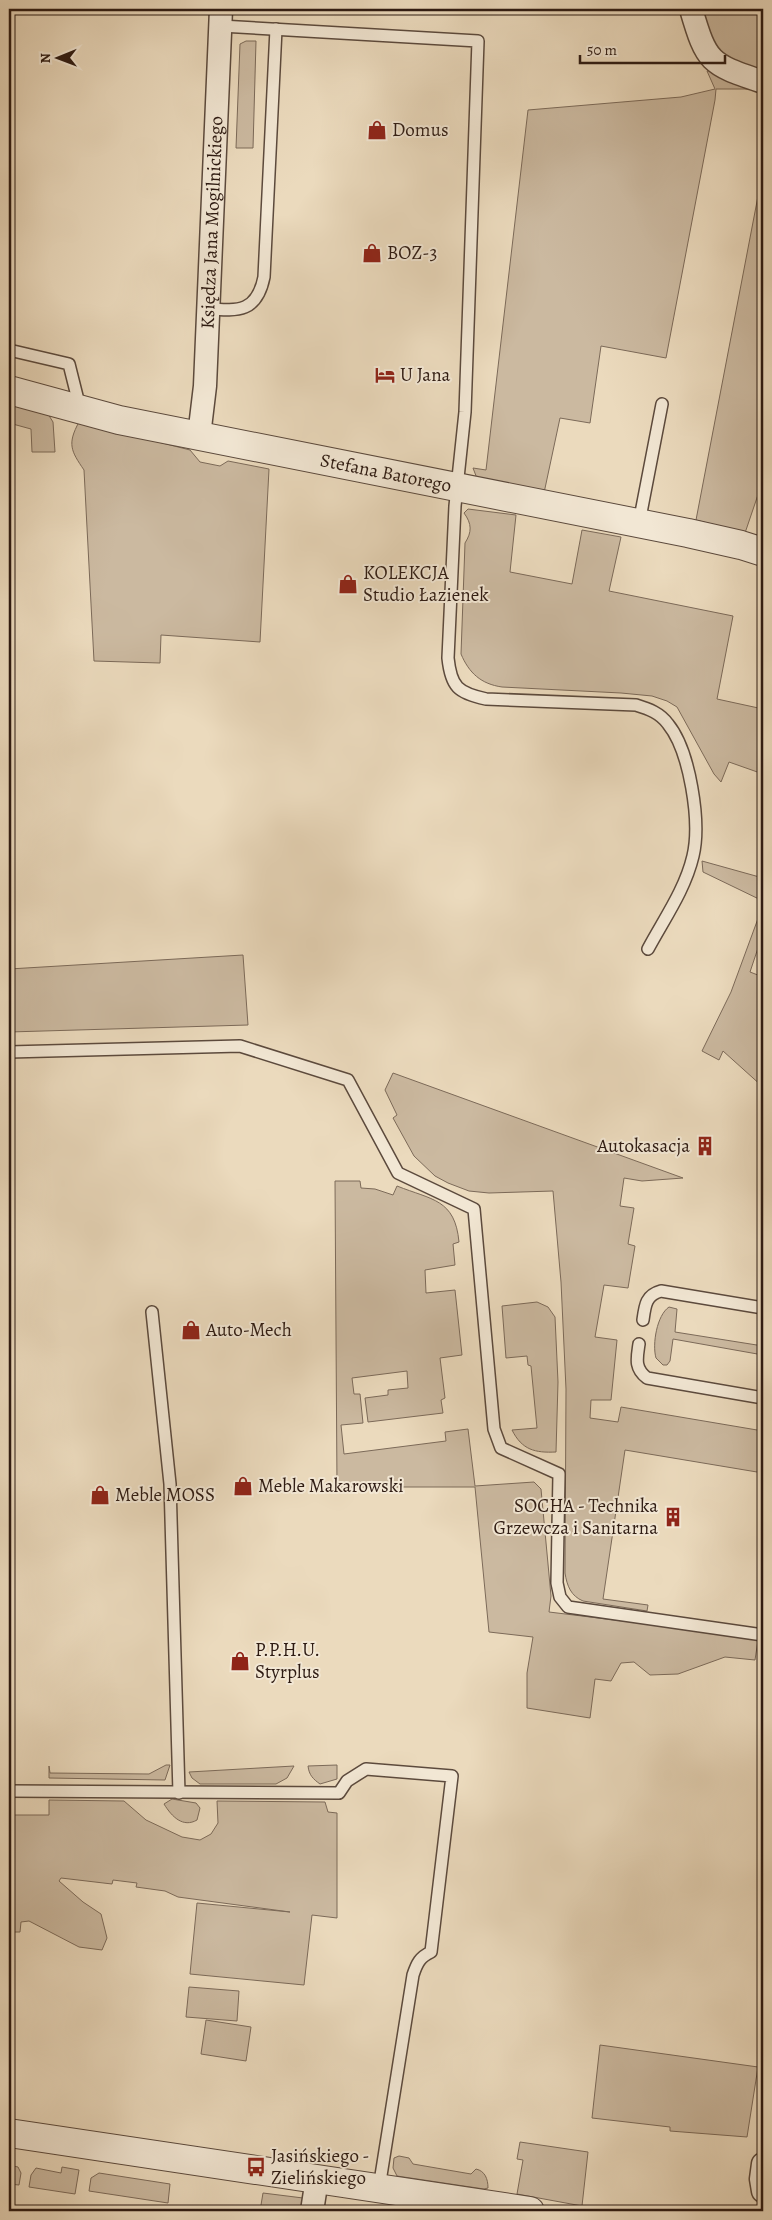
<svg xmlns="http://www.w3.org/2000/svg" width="772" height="2220" font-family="Alegreya,serif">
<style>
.green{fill:#cbb9a0;stroke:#7c6a59}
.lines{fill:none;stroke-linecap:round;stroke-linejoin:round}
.service-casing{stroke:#5c4a3d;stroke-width:14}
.minor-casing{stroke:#5c4a3d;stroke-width:25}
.tertiary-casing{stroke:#5c4a3d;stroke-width:30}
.service{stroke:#f2e7d4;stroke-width:11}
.minor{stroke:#f2e7d4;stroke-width:22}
.tertiary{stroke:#f2e7d4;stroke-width:28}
.labels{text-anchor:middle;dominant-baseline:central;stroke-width:4;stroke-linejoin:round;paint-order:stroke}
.poi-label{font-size:19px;fill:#2d1a12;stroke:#f2e7d4;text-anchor:start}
.street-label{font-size:19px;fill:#2d1a12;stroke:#f2e7d4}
</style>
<rect width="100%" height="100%" fill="#ebdabd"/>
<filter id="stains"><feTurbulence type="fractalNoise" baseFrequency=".004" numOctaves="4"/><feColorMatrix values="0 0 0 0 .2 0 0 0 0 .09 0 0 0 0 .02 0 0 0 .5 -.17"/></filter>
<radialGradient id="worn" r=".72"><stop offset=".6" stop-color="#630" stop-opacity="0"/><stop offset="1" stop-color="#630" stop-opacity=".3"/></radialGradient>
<!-- green -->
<g class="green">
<path d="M700 9H763V71C716 55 714 59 700 9Z"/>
<polygon points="246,41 256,41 253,148 236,148 240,44"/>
<polygon points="712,70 754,89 716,89 715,100 666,358 601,346 590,423 560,418 544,493 478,481 473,468 486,470 528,110 681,97 715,89 707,71"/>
<polygon points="763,170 763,480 745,533 696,520"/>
<polygon points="9,404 48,414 53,422 55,452 32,452 31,429 9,423"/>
<path d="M79 422 190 450 200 462 220 466 228 461 269 469 260 642 161 635 160 663 94 661 84 470C71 451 67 444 79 422Z"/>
<path d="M468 509 516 515 510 572 572 584 582 530 621 537 609 591 733 616 717 699 763 709V774L729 762 721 782 714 774 677 707 667 701 652 696 621 693 502 687C481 684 469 673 461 654L465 543C472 532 472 524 464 513Z"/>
<polygon points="702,861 763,878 763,901 703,872"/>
<polygon points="763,905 763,950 758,948 750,972 763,977 763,1087 723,1051 719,1060 702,1051 731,992"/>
<polygon points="243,955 248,1025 9,1032 9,969"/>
<path d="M393 1073 683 1178 642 1181 624 1178 620 1206 634 1208 628 1244 635 1246 628 1288 604 1285 595 1337 617 1340 611 1400H591L590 1418 618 1422 621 1407 763 1431V1473L625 1450 603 1599 648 1605 647 1611 583 1601C571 1596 567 1586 565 1573L566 1389 561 1282 553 1191 489 1193 469 1191 448 1183 435 1176 414 1156 393 1118 397 1115 385 1090Z"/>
<path d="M335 1181H360L361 1188 375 1189 393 1195 397 1186C432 1200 455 1199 459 1242L453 1244 455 1265 425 1270 426 1293 455 1290 462 1355 440 1358 445 1398 441 1400 443 1413 368 1422 365 1398 388 1395V1390L408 1388 407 1371 352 1378 354 1394H360L363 1423 341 1425 344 1454 446 1441 445 1432 468 1429 475 1486 534 1482 541 1489 551 1596 549 1612 705 1631 758 1640 755 1660 725 1657 678 1674 650 1675 634 1662 621 1663 611 1681 595 1679 590 1718 527 1708V1673L533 1637 489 1632 475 1487H337Z"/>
<path d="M537 1302 548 1307 555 1317 558 1382 556 1452C535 1453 522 1450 512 1430L537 1428 531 1366 528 1365 527 1356 506 1358 502 1306Z"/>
<path d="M669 1307 677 1309 675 1332 763 1346V1355L673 1339 670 1361 667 1365H663L656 1358C652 1344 657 1315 669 1307Z"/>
<polygon points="166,1765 170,1765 165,1780 49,1778 49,1766 50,1773 149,1774"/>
<path d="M337 1765V1779L320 1784C313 1779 309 1775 308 1766Z"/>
<polygon points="294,1766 287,1778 276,1784 200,1784 192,1778 189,1772"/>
<path d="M172 1799 196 1803 200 1808 197 1820C183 1828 172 1817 164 1804Z"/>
<polygon points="49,1800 124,1801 146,1820 182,1837 200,1840 211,1834 218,1823 217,1801 325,1802 328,1812 337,1813 337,1918 312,1915 304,1985 190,1974 197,1903 290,1912 178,1897 165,1891 136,1887 137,1883 113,1880 112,1884 61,1878 59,1881 83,1902 101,1914 107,1938 102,1950 79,1947 29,1921 21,1922 20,1932 9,1932 9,1815 49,1815"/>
<polygon points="189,1987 239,1991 237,2021 186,2017"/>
<polygon points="206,2020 251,2027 246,2061 201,2054"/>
<polygon points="600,2045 758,2067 747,2137 670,2131 670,2127 592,2118"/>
<polygon points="520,2142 588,2152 582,2206 517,2194 523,2160 517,2159"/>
<path d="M399 2156 409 2158 413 2164 471 2174 476 2169C485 2171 488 2179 488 2188L484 2189 397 2176 393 2168 394 2158Z"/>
<polygon points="9,2165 18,2167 21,2173 19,2185 9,2184"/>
<polygon points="62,2167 79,2170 75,2194 29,2187 31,2175 36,2168 61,2173"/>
<polygon points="99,2173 170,2184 168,2203 89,2191 91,2178"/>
<polygon points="263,2193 303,2198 301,2211 260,2211"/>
</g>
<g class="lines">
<defs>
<g id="service">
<path d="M221 26 478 41 465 412 455 506 448 658C451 687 458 693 486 699L636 705C649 709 660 713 668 724 690 751 701 822 693 856 685 890 664 919 648 949"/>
<path d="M209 309C239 311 257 312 264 277L276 29"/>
<polyline points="9,350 69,364 77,396 74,408"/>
<polyline points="639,523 662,404"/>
<polyline points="9,1052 240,1046 348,1080 398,1173 474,1209 494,1429 501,1448 559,1474 557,1583 560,1597 568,1607 763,1635"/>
<polyline points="152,1312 170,1484 179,1793"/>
<path d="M643 1320C645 1305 646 1295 661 1291L763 1308"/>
<path d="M639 1344C637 1358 634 1368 647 1378L763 1398"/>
<path d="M9 1791 339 1793 347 1781 366 1769 452 1776 431 1952C420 1957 417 1963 413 1975L379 2188"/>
</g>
<g id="minor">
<path d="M691 9C707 64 710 64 763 82"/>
<path id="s1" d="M199 436 205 386 221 9"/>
<polyline points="763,2164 761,2179 763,2191"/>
<polyline points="312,2211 317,2179"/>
</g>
<g id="tertiary">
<path id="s2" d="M9 390 119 420 688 533 741 545 763 552"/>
<polyline points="9,2133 530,2211"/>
</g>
</defs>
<!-- service casing -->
<use href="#service" class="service-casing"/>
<!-- minor casing -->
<use href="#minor" class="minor-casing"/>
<!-- tertiary casing -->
<use href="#tertiary" class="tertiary-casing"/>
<!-- service -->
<use href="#service" class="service"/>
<!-- minor -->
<use href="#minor" class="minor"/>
<!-- tertiary -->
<use href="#tertiary" class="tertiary"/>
</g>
<!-- icons -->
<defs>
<symbol id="shop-bare" viewBox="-9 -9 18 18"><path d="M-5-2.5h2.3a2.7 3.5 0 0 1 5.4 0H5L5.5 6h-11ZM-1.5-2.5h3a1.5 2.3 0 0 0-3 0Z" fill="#8f2418" stroke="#f2e7d4" stroke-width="2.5" paint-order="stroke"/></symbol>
<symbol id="hotel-bare" viewBox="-9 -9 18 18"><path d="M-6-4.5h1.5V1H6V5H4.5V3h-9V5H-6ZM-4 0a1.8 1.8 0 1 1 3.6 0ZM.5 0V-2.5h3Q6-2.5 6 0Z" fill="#8f2418" stroke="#f2e7d4" stroke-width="2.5" paint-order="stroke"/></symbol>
<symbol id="building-bare" viewBox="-9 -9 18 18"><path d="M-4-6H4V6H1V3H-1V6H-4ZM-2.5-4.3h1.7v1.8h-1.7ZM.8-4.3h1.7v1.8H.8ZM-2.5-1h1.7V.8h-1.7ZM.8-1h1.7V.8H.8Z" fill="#8f2418" stroke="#f2e7d4" stroke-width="2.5" paint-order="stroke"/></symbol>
<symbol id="bus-bare" viewBox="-9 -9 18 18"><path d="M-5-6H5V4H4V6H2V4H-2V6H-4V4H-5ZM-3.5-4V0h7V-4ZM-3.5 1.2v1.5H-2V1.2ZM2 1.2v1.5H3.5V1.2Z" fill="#8f2418" stroke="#f2e7d4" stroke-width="2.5" paint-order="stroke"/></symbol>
</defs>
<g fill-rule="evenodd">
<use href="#shop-bare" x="363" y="116" width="28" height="28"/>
<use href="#shop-bare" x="358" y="239" width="28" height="28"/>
<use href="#hotel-bare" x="371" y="361" width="28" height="28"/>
<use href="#shop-bare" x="334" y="570" width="28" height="28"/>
<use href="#building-bare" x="691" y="1132" width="28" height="28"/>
<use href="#shop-bare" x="177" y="1316" width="28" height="28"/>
<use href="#shop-bare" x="229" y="1472" width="28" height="28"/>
<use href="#shop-bare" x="86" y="1481" width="28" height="28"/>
<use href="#building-bare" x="659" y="1503" width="28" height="28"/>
<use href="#shop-bare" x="226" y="1647" width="28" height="28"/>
<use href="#bus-bare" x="242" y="2153" width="28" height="28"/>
</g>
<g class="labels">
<!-- poi labels -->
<g class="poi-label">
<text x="392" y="130">Domus</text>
<text x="387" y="253">BOZ-3</text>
<text x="400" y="375">U Jana</text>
<text x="363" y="573">KOLEKCJA<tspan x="363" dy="22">Studio Łazienek</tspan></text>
<text x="690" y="1146" text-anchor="end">Autokasacja</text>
<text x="206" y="1330">Auto-Mech</text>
<text x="258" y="1486">Meble Makarowski</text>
<text x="115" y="1495">Meble MOSS</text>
<text x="658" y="1506" text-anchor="end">SOCHA - Technika<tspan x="658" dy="22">Grzewcza i Sanitarna</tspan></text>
<text x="255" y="1650">P.P.H.U.<tspan x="255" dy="22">Styrplus</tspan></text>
<text x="271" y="2156">Jasińskiego -<tspan x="271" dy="22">Zielińskiego</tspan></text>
</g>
<!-- street labels -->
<g class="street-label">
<text stroke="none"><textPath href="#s1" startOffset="214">Księdza Jana Mogilnickiego</textPath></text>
<text stroke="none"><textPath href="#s2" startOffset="386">Stefana Batorego</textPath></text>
</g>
</g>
<!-- margin -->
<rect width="772" height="2220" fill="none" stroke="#ebdabd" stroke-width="30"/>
<rect x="10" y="10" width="752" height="2200" fill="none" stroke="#2d1a12" stroke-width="2.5"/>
<rect x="15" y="15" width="742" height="2190" fill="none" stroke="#2d1a12"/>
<!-- north arrow -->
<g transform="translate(58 58) rotate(269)" stroke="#f2e7d4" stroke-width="4" paint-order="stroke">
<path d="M0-4L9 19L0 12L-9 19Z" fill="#2d1a12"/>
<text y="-8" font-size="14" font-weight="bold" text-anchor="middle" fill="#2d1a12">N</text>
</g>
<!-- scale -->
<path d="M580 55v8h145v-8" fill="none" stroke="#2d1a12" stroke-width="2.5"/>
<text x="587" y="55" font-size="15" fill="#2d1a12" stroke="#f2e7d4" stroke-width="4" paint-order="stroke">50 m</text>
<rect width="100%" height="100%" filter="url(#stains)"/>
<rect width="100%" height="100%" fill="url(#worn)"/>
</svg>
